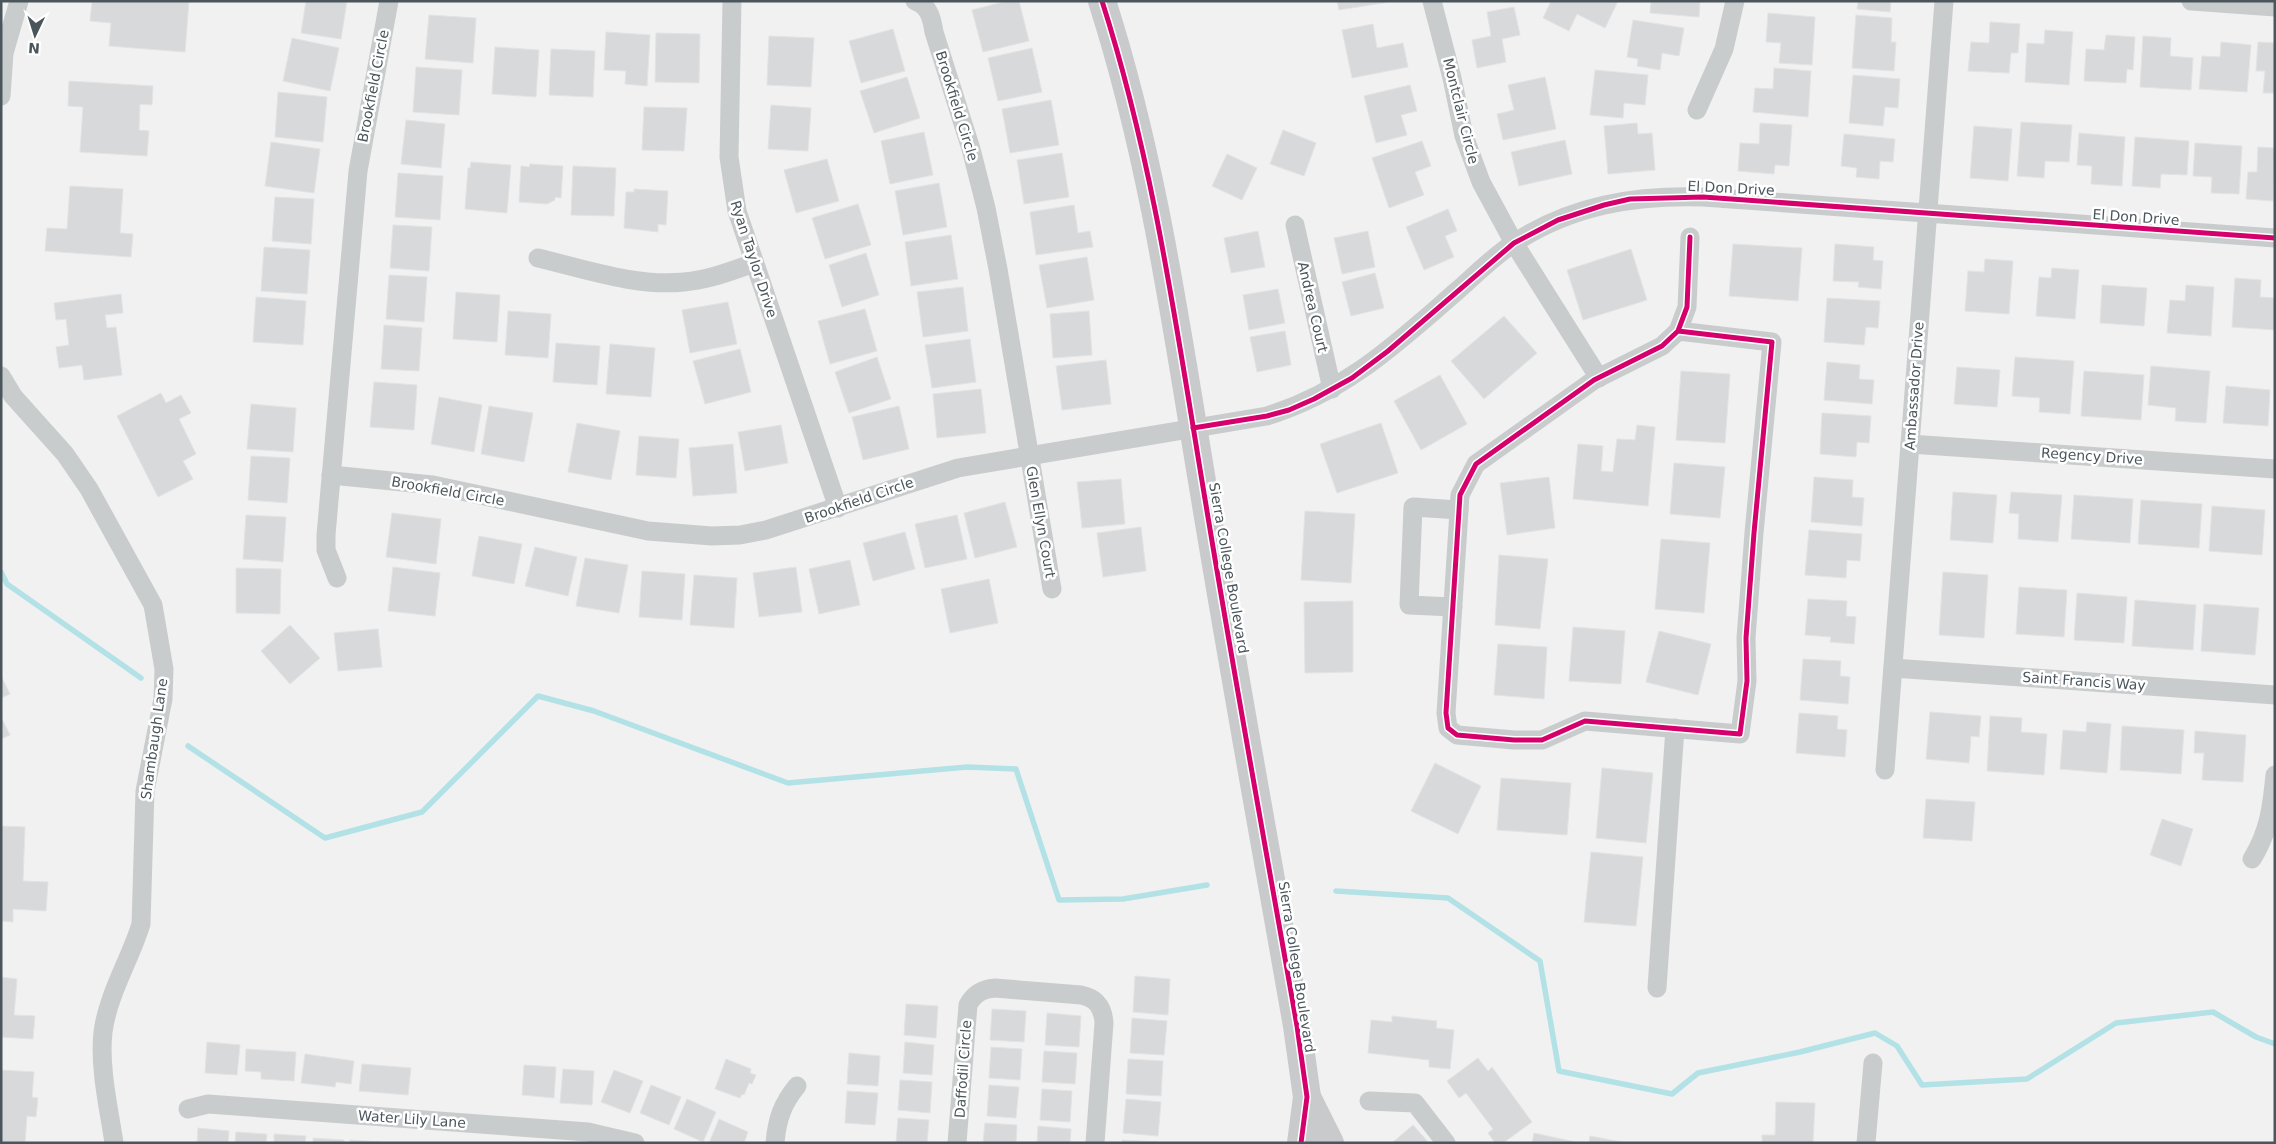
<svg xmlns="http://www.w3.org/2000/svg" width="2276" height="1144" font-family="'DejaVu Sans',sans-serif">
<style>
.lines{fill:none;stroke-linecap:round;stroke-linejoin:round}
.stream{stroke:#b2e2e6;stroke-width:5.5}
.building{fill:#d8d9da;stroke:#e3e3e4}
.street{stroke:#c9cccd;stroke-width:19}
.primary{stroke:#c8cacc;stroke-width:28}
.cycleway-casing{stroke:#fff;stroke-width:8}
.cycleway{stroke:#d6006c;stroke-width:5}
.labels{text-anchor:middle;dominant-baseline:central;stroke-width:5;stroke-linejoin:round;paint-order:stroke}
.street-label{font-size:14px;fill:#4a565c;stroke:#fff}
</style>
<rect width="100%" height="100%" fill="#f2f1f1"/>
<g class="lines">
<!-- stream -->
<g class="stream">
<polyline points="1,572 7,584 141,678"/>
<polyline points="188,746 325,838 422,812 538,696 594,711 788,783 967,767 1016,769 1059,900 1123,899 1207,885"/>
<polyline points="1336,891 1448,898 1540,961 1559,1071 1672,1094 1698,1073 1800,1052 1875,1033 1897,1046 1922,1085 2027,1079 2116,1023 2213,1012 2256,1037 2275,1044"/>
</g>
</g>
<!-- building -->
<g class="building">
<polygon points="92,1 189,1 185,52 109,46 111,23 90,21"/>
<polygon points="306,1 347,1 341,39 301,33"/>
<polygon points="1007,1 1019,1 1029,41 983,52 972,10"/>
<polygon points="1337,1 1389,1 1389,2 1339,10"/>
<polygon points="1551,1 1618,1 1605,28 1577,14 1569,31 1543,18"/>
<polygon points="1651,1 1700,1 1699,17 1650,13"/>
<polygon points="1858,1 1891,1 1890,12 1857,9"/>
<polygon points="1514,7 1520,35 1502,39 1506,62 1477,68 1472,40 1491,36 1487,12"/>
<polygon points="1768,13 1815,17 1812,65 1779,63 1781,43 1766,42"/>
<polygon points="429,15 476,18 473,63 425,59"/>
<polygon points="1856,15 1892,18 1891,42 1896,42 1894,71 1852,68"/>
<polygon points="1633,20 1684,28 1679,56 1662,53 1660,70 1637,66 1638,59 1627,57"/>
<polygon points="1990,22 2020,24 2018,53 2011,53 2009,73 1968,71 1971,42 1989,43"/>
<polygon points="1373,24 1377,48 1403,43 1408,67 1352,78 1342,30"/>
<polygon points="893,29 905,71 861,83 849,41"/>
<polygon points="2045,30 2073,32 2069,85 2025,82 2027,43 2044,44"/>
<polygon points="606,32 650,35 647,86 625,84 626,71 604,70"/>
<polygon points="656,33 700,34 699,83 655,82"/>
<polygon points="2106,35 2135,37 2133,70 2127,69 2126,83 2084,81 2086,49 2104,50"/>
<polygon points="769,36 814,38 811,87 767,85"/>
<polygon points="2143,36 2171,38 2170,56 2193,58 2191,90 2140,87"/>
<polygon points="292,38 339,48 330,91 283,81"/>
<polygon points="2221,42 2251,45 2247,92 2199,89 2202,56 2220,57"/>
<polygon points="2258,42 2275,43 2275,93 2263,93 2265,71 2256,71"/>
<polygon points="495,47 539,50 536,97 492,94"/>
<polygon points="1032,48 1042,92 998,101 988,58"/>
<polygon points="551,49 595,51 593,97 549,95"/>
<polygon points="416,67 462,70 459,115 413,112"/>
<polygon points="1774,68 1811,71 1808,117 1753,112 1755,88 1773,89"/>
<polygon points="1595,70 1648,75 1645,105 1624,103 1623,118 1590,115"/>
<polygon points="1853,75 1900,79 1898,108 1885,107 1883,126 1849,123"/>
<polygon points="907,77 920,118 874,133 860,91"/>
<polygon points="1545,77 1556,129 1503,140 1497,114 1514,110 1508,85"/>
<polygon points="69,81 153,86 152,105 140,104 139,130 149,131 147,156 80,152 83,107 68,106"/>
<polygon points="1410,85 1417,111 1401,115 1407,135 1376,143 1364,96"/>
<polygon points="278,92 327,97 323,142 275,137"/>
<polygon points="1051,100 1059,145 1010,153 1002,109"/>
<polygon points="771,105 811,108 808,151 768,149"/>
<polygon points="644,107 687,108 684,151 642,150"/>
<polygon points="406,120 445,124 441,168 401,164"/>
<polygon points="2021,122 2072,125 2069,162 2045,161 2044,178 2017,176"/>
<polygon points="1637,123 1638,134 1652,133 1655,170 1608,174 1604,126"/>
<polygon points="1760,123 1792,125 1789,166 1775,165 1774,174 1738,171 1740,143 1759,144"/>
<polygon points="1974,126 2012,129 2008,181 1970,178"/>
<polygon points="1283,130 1316,143 1304,176 1270,164"/>
<polygon points="924,132 933,175 890,184 881,141"/>
<polygon points="2079,133 2125,137 2122,186 2091,184 2092,166 2077,165"/>
<polygon points="1844,134 1895,139 1893,162 1880,161 1879,179 1856,177 1857,168 1841,166"/>
<polygon points="2135,137 2189,141 2187,175 2161,174 2160,188 2132,186"/>
<polygon points="1565,140 1572,174 1519,186 1511,152"/>
<polygon points="1422,141 1431,166 1415,172 1424,195 1389,208 1372,158"/>
<polygon points="271,142 320,149 314,193 265,186"/>
<polygon points="2195,143 2242,146 2239,194 2211,193 2212,177 2193,176"/>
<polygon points="2258,147 2275,148 2273,201 2246,199 2248,172 2257,172"/>
<polygon points="1062,153 1069,197 1024,204 1017,160"/>
<polygon points="1227,154 1257,168 1242,200 1212,186"/>
<polygon points="827,159 839,201 796,213 784,170"/>
<polygon points="471,162 511,165 507,213 465,209 468,168 470,168"/>
<polygon points="530,164 563,166 561,198 555,197 555,200 547,204 519,202 521,166 529,167"/>
<polygon points="573,166 616,168 614,216 571,215"/>
<polygon points="398,173 443,176 440,220 395,217"/>
<polygon points="939,183 947,227 903,235 895,191"/>
<polygon points="70,186 123,189 120,233 133,234 131,257 45,251 47,228 67,229"/>
<polygon points="634,189 668,191 666,225 658,224 658,232 624,228 626,192 634,192"/>
<polygon points="275,197 314,199 311,244 272,241"/>
<polygon points="858,204 871,245 825,259 812,218"/>
<polygon points="1074,205 1078,233 1090,231 1093,247 1036,255 1030,212"/>
<polygon points="1448,209 1457,231 1445,236 1454,257 1424,270 1406,227"/>
<polygon points="393,225 432,227 429,271 390,268"/>
<polygon points="1258,231 1265,267 1231,273 1224,238"/>
<polygon points="1368,231 1375,267 1342,274 1334,238"/>
<polygon points="951,235 958,279 911,286 905,242"/>
<polygon points="1733,244 1802,248 1798,301 1729,296"/>
<polygon points="1835,244 1874,247 1873,260 1883,261 1881,289 1858,287 1859,282 1833,281"/>
<polygon points="264,247 310,250 307,294 261,291"/>
<polygon points="1631,249 1647,300 1583,320 1567,270"/>
<polygon points="866,253 879,295 842,307 829,265"/>
<polygon points="1087,257 1094,300 1047,308 1039,265"/>
<polygon points="1985,259 2013,261 2009,314 1965,311 1968,271 1984,272"/>
<polygon points="2052,268 2079,270 2075,319 2036,316 2039,277 2051,278"/>
<polygon points="1375,273 1384,308 1351,316 1342,282"/>
<polygon points="389,275 427,277 424,322 386,319"/>
<polygon points="2235,278 2261,280 2260,297 2275,298 2275,330 2232,327"/>
<polygon points="2102,285 2147,288 2144,326 2100,323"/>
<polygon points="2186,285 2214,287 2211,336 2167,333 2170,300 2185,301"/>
<polygon points="963,287 968,331 923,337 917,292"/>
<polygon points="1278,289 1285,323 1249,330 1243,295"/>
<polygon points="456,292 500,295 497,342 453,339"/>
<polygon points="121,294 123,313 105,315 107,328 116,327 122,375 84,380 82,365 59,368 56,347 69,345 66,319 56,320 54,303"/>
<polygon points="256,297 306,301 303,345 253,342"/>
<polygon points="1827,298 1880,301 1878,328 1866,327 1864,345 1824,342"/>
<polygon points="728,302 737,344 690,353 682,310"/>
<polygon points="865,309 877,351 830,364 818,321"/>
<polygon points="508,311 551,314 548,358 505,355"/>
<polygon points="1089,311 1092,355 1053,358 1050,314"/>
<polygon points="1504,316 1537,353 1484,399 1451,361"/>
<polygon points="384,325 422,328 419,371 381,369"/>
<polygon points="1285,331 1291,365 1257,372 1250,337"/>
<polygon points="970,339 976,382 932,388 925,345"/>
<polygon points="556,343 600,346 597,385 553,382"/>
<polygon points="610,344 655,348 651,397 606,394"/>
<polygon points="740,349 751,392 705,404 693,361"/>
<polygon points="877,357 891,399 849,413 835,372"/>
<polygon points="2015,357 2074,361 2070,414 2039,412 2040,398 2012,396"/>
<polygon points="1106,360 1111,404 1062,410 1056,366"/>
<polygon points="1827,362 1860,365 1859,379 1874,380 1872,404 1824,400"/>
<polygon points="2151,366 2210,371 2206,423 2175,421 2176,408 2148,405"/>
<polygon points="1957,367 2000,370 1997,407 1954,404"/>
<polygon points="1681,371 1730,374 1725,443 1676,440"/>
<polygon points="2084,371 2144,375 2141,420 2081,416"/>
<polygon points="1440,375 1467,424 1421,450 1394,401"/>
<polygon points="374,382 417,385 414,430 370,427"/>
<polygon points="2226,386 2270,390 2268,426 2223,423"/>
<polygon points="981,389 986,433 937,438 933,394"/>
<polygon points="161,393 166,403 181,395 191,413 179,419 196,454 183,461 193,479 158,497 117,416"/>
<polygon points="439,397 482,405 474,452 431,444"/>
<polygon points="251,404 296,408 293,452 247,449"/>
<polygon points="489,406 533,413 524,462 481,454"/>
<polygon points="899,406 909,449 863,460 852,417"/>
<polygon points="1822,413 1871,416 1869,443 1857,442 1856,457 1820,454"/>
<polygon points="577,423 620,431 611,480 568,472"/>
<polygon points="1381,423 1398,473 1337,493 1320,444"/>
<polygon points="781,425 788,463 745,471 738,432"/>
<polygon points="1637,425 1655,427 1648,506 1573,499 1578,444 1603,446 1601,471 1613,472 1617,439 1635,440"/>
<polygon points="639,436 679,439 676,478 636,475"/>
<polygon points="733,444 737,493 693,496 689,448"/>
<polygon points="251,456 290,458 287,503 248,500"/>
<polygon points="1674,463 1725,467 1720,518 1670,514"/>
<polygon points="1549,477 1555,528 1507,535 1500,483"/>
<polygon points="1814,477 1853,480 1852,497 1864,498 1862,526 1811,522"/>
<polygon points="1121,479 1125,524 1082,528 1077,482"/>
<polygon points="1953,492 1997,495 1993,543 1950,540"/>
<polygon points="2011,492 2062,495 2058,542 2018,539 2019,514 2009,513"/>
<polygon points="2074,495 2133,499 2130,543 2071,539"/>
<polygon points="2141,500 2202,504 2199,548 2138,544"/>
<polygon points="1005,502 1017,547 975,558 964,513"/>
<polygon points="2212,506 2265,510 2262,555 2209,551"/>
<polygon points="1305,511 1355,514 1351,583 1301,580"/>
<polygon points="392,513 441,519 436,564 386,557"/>
<polygon points="246,515 286,517 283,562 243,559"/>
<polygon points="957,515 967,559 925,568 915,524"/>
<polygon points="1141,527 1146,571 1103,577 1097,533"/>
<polygon points="1809,530 1862,534 1860,561 1847,560 1846,578 1805,575"/>
<polygon points="905,532 915,569 873,581 863,543"/>
<polygon points="479,536 522,544 514,584 472,576"/>
<polygon points="1661,539 1710,543 1704,613 1655,609"/>
<polygon points="535,547 577,557 568,596 525,586"/>
<polygon points="1499,555 1548,559 1540,629 1495,625"/>
<polygon points="585,558 628,565 619,613 576,606"/>
<polygon points="850,560 860,605 819,614 809,569"/>
<polygon points="393,567 440,573 435,616 388,611"/>
<polygon points="796,567 802,612 759,617 753,573"/>
<polygon points="236,568 281,569 280,614 236,613"/>
<polygon points="642,571 685,574 682,620 639,617"/>
<polygon points="1943,572 1988,575 1984,638 1939,635"/>
<polygon points="694,575 737,578 734,628 690,625"/>
<polygon points="989,579 998,623 950,633 941,589"/>
<polygon points="2019,587 2067,590 2064,637 2016,634"/>
<polygon points="2077,593 2127,597 2124,643 2074,640"/>
<polygon points="1808,599 1847,601 1846,616 1856,617 1854,644 1830,642 1831,637 1805,635"/>
<polygon points="2135,600 2196,605 2193,650 2132,646"/>
<polygon points="1353,601 1353,672 1305,673 1304,602"/>
<polygon points="2204,604 2259,608 2255,655 2201,651"/>
<polygon points="290,625 320,658 290,684 261,651"/>
<polygon points="1573,627 1625,631 1621,684 1569,681"/>
<polygon points="378,629 382,667 338,671 334,633"/>
<polygon points="1659,631 1711,644 1698,695 1646,682"/>
<polygon points="1498,644 1547,647 1544,699 1494,695"/>
<polygon points="1803,659 1841,661 1840,676 1850,677 1848,704 1800,700"/>
<polygon points="1,676 10,694 1,698"/>
<polygon points="1930,712 1981,716 1979,737 1971,736 1969,763 1926,759"/>
<polygon points="1799,713 1838,716 1837,729 1847,730 1845,757 1796,753"/>
<polygon points="1990,716 2022,718 2021,732 2047,734 2044,775 1987,771"/>
<polygon points="1,717 10,735 1,739"/>
<polygon points="2087,722 2111,724 2107,773 2060,769 2063,730 2086,732"/>
<polygon points="2122,726 2184,730 2181,774 2120,770"/>
<polygon points="2195,731 2246,735 2243,782 2202,780 2204,753 2194,753"/>
<polygon points="1435,763 1481,786 1458,834 1411,811"/>
<polygon points="1602,768 1653,773 1646,843 1596,838"/>
<polygon points="1501,778 1571,783 1567,835 1497,830"/>
<polygon points="1926,799 1975,802 1972,841 1923,838"/>
<polygon points="2162,819 2193,829 2181,866 2150,855"/>
<polygon points="1,826 25,827 23,881 48,882 46,911 13,909 13,922 1,921"/>
<polygon points="1591,852 1643,857 1636,926 1584,922"/>
<polygon points="1135,976 1170,979 1168,1015 1133,1012"/>
<polygon points="1,977 17,979 14,1015 35,1016 33,1039 1,1037"/>
<polygon points="906,1004 938,1006 936,1038 904,1035"/>
<polygon points="992,1009 1026,1011 1024,1042 990,1040"/>
<polygon points="1047,1013 1081,1016 1079,1047 1045,1045"/>
<polygon points="1392,1016 1437,1021 1436,1028 1454,1030 1450,1069 1429,1067 1429,1060 1368,1053 1371,1020 1392,1022"/>
<polygon points="1132,1018 1167,1021 1164,1055 1130,1053"/>
<polygon points="207,1042 240,1045 237,1075 205,1073"/>
<polygon points="905,1042 934,1045 932,1075 903,1073"/>
<polygon points="991,1047 1022,1049 1020,1080 989,1078"/>
<polygon points="246,1049 296,1052 294,1081 261,1079 261,1072 245,1071"/>
<polygon points="1044,1051 1077,1053 1075,1084 1042,1082"/>
<polygon points="849,1053 880,1056 878,1086 847,1084"/>
<polygon points="305,1054 354,1061 351,1084 336,1082 335,1087 301,1083"/>
<polygon points="1478,1058 1488,1071 1492,1067 1532,1122 1503,1143 1495,1143 1488,1133 1493,1129 1466,1093 1459,1098 1447,1081"/>
<polygon points="726,1059 751,1069 750,1073 756,1075 752,1084 749,1083 744,1095 742,1094 740,1098 715,1089"/>
<polygon points="1128,1059 1163,1061 1161,1096 1126,1094"/>
<polygon points="362,1064 411,1068 408,1095 359,1091"/>
<polygon points="524,1065 556,1067 554,1098 522,1095"/>
<polygon points="563,1069 594,1071 592,1105 560,1103"/>
<polygon points="1,1070 34,1072 32,1097 38,1098 36,1117 27,1116 25,1143 1,1143"/>
<polygon points="614,1070 643,1081 630,1113 601,1102"/>
<polygon points="900,1080 932,1082 930,1113 898,1110"/>
<polygon points="651,1085 681,1097 669,1125 640,1113"/>
<polygon points="989,1085 1019,1087 1016,1118 987,1116"/>
<polygon points="1042,1089 1072,1091 1070,1122 1040,1120"/>
<polygon points="847,1091 878,1093 875,1125 845,1123"/>
<polygon points="687,1099 716,1112 703,1142 674,1129"/>
<polygon points="1126,1099 1161,1102 1158,1136 1123,1133"/>
<polygon points="1776,1102 1815,1103 1813,1143 1762,1143 1762,1135 1775,1135"/>
<polygon points="898,1118 929,1120 927,1143 896,1143"/>
<polygon points="719,1119 748,1132 744,1143 709,1143"/>
<polygon points="985,1123 1017,1125 1016,1143 983,1143"/>
<polygon points="1413,1125 1429,1143 1392,1143"/>
<polygon points="1038,1126 1071,1129 1070,1143 1037,1143"/>
<polygon points="198,1128 229,1131 228,1143 197,1143"/>
<polygon points="236,1132 267,1134 266,1143 235,1143"/>
<polygon points="1534,1133 1580,1143 1532,1143"/>
<polygon points="274,1134 306,1136 305,1143 274,1143"/>
<polygon points="1590,1136 1627,1143 1589,1143"/>
<polygon points="313,1138 344,1140 344,1143 313,1143"/>
<polygon points="350,1140 381,1142 381,1143 350,1143"/>
<polygon points="1122,1140 1158,1142 1158,1143 1122,1143"/>
</g>
<g class="lines">
<!-- street -->
<g class="street">
<polyline points="732,1 729,157 737,211 838,508"/>
<path d="M915 1C929 5 932 19 934 32L971 149 986 208 998 269 1052 589"/>
<polyline points="1432,1 1452,78 1464,136 1481,182 1514,243 1599,378"/>
<polyline points="2191,1 2275,7"/>
<polyline points="1,96 4,53 19,1"/>
<polyline points="1697,110 1724,49 1735,1"/>
<polyline points="1295,225 1332,389"/>
<path d="M538 258C585 269 636 287 684 282 709 280 731 271 754 263"/>
<polyline points="1678,331 1772,342 1754,533 1746,638 1747,681 1740,734 1585,721 1542,740 1514,740 1457,735 1448,728 1446,713 1460,495 1476,464 1594,380 1662,346 1678,331 1687,307 1690,237"/>
<path d="M1 376 13 396 65 454 89 489 153 605 164 669 163 699 145 791 141 924C130 960 108 994 103 1032 99 1067 109 1109 114 1143"/>
<polyline points="1910,444 2275,469"/>
<path d="M331 475 433 485 648 531 712 536 740 535 766 530 958 468 1267 416C1347 391 1397 343 1458 290 1476 274 1494 256 1514 243 1572 205 1635 195 1703 197L2275 238"/>
<polyline points="337,578 326,550 326,535 358,171 389,1"/>
<polyline points="1453,607 1409,605 1413,507 1459,510"/>
<polyline points="1893,668 2275,695"/>
<polyline points="1885,770 1944,1"/>
<path d="M2252 859C2269 832 2272 806 2275 775"/>
<polyline points="1657,988 1675,728"/>
<polyline points="1369,1101 1415,1103 1446,1143"/>
<polyline points="188,1109 208,1104 588,1132 635,1143"/>
<path d="M775 1143C777 1120 782 1104 797 1086"/>
<path d="M957 1143 968 1005C974 994 982 989 995 988L1081 995C1096 998 1103 1007 1104 1023L1095 1143"/>
<polyline points="1866,1143 1873,1063"/>
</g>
<!-- primary -->
<g class="primary">
<path d="M1102 1C1154 163 1177 332 1205 499 1234 675 1266 850 1297 1026L1307 1097 1301 1143"/>
<polyline points="1307,1097 1330,1143"/>
</g>
<defs>
<g id="cycleway">
<path d="M1102 1C1154 163 1177 332 1205 499 1234 675 1266 850 1297 1026L1307 1097 1301 1143"/>
<polyline points="1678,331 1772,342 1754,533 1746,638 1747,681 1740,734 1585,721 1542,740 1514,740 1457,735 1448,728 1446,713 1460,495 1476,464 1594,380 1662,346 1678,331 1687,307 1690,237"/>
<polyline points="1193,428 1267,416 1289,410 1314,399 1352,378 1388,351 1514,243 1558,220 1604,205 1630,199 1703,197 2275,238"/>
</g>
</defs>
<!-- cycleway casing -->
<use href="#cycleway" class="cycleway-casing"/>
<!-- cycleway -->
<use href="#cycleway" class="cycleway"/>
</g>
<g class="labels">
<!-- street labels -->
<g class="street-label">
<text transform="translate(373 86) rotate(-79)">Brookfield Circle</text>
<text transform="translate(957 106) rotate(73)">Brookfield Circle</text>
<text transform="translate(1461 111) rotate(76)">Montclair Circle</text>
<text transform="translate(1731 188) rotate(3)">El Don Drive</text>
<text transform="translate(2136 217) rotate(4)">El Don Drive</text>
<text transform="translate(754 259) rotate(72)">Ryan Taylor Drive</text>
<text transform="translate(1313 307) rotate(77)">Andrea Court</text>
<text transform="translate(1914 386) rotate(-86)">Ambassador Drive</text>
<text transform="translate(2092 456) rotate(4)">Regency Drive</text>
<text transform="translate(448 491) rotate(10)">Brookfield Circle</text>
<text transform="translate(859 500) rotate(-19)">Brookfield Circle</text>
<text transform="translate(1041 522) rotate(80)">Glen Ellyn Court</text>
<text transform="translate(1229 568) rotate(80)">Sierra College Boulevard</text>
<text transform="translate(2084 681) rotate(4)">Saint Francis Way</text>
<text transform="translate(154 739) rotate(-82)">Shambaugh Lane</text>
<text transform="translate(1297 967) rotate(81)">Sierra College Boulevard</text>
<text transform="translate(963 1069) rotate(-86)">Daffodil Circle</text>
<text transform="translate(412 1119) rotate(4)">Water Lily Lane</text>
</g>
</g>
<!-- border -->
<rect width="2276" height="1144" fill="none" stroke="#4a565c" stroke-width="5"/>
<!-- north arrow -->
<g transform="translate(35 35) rotate(184)" stroke="#ffffff" stroke-width="4" paint-order="stroke">
<path d="M0-4L9 19L0 12L-9 19Z" fill="#4a565c"/>
<text y="-8" font-size="14" font-weight="bold" text-anchor="middle" fill="#4a565c">N</text>
</g>
</svg>
